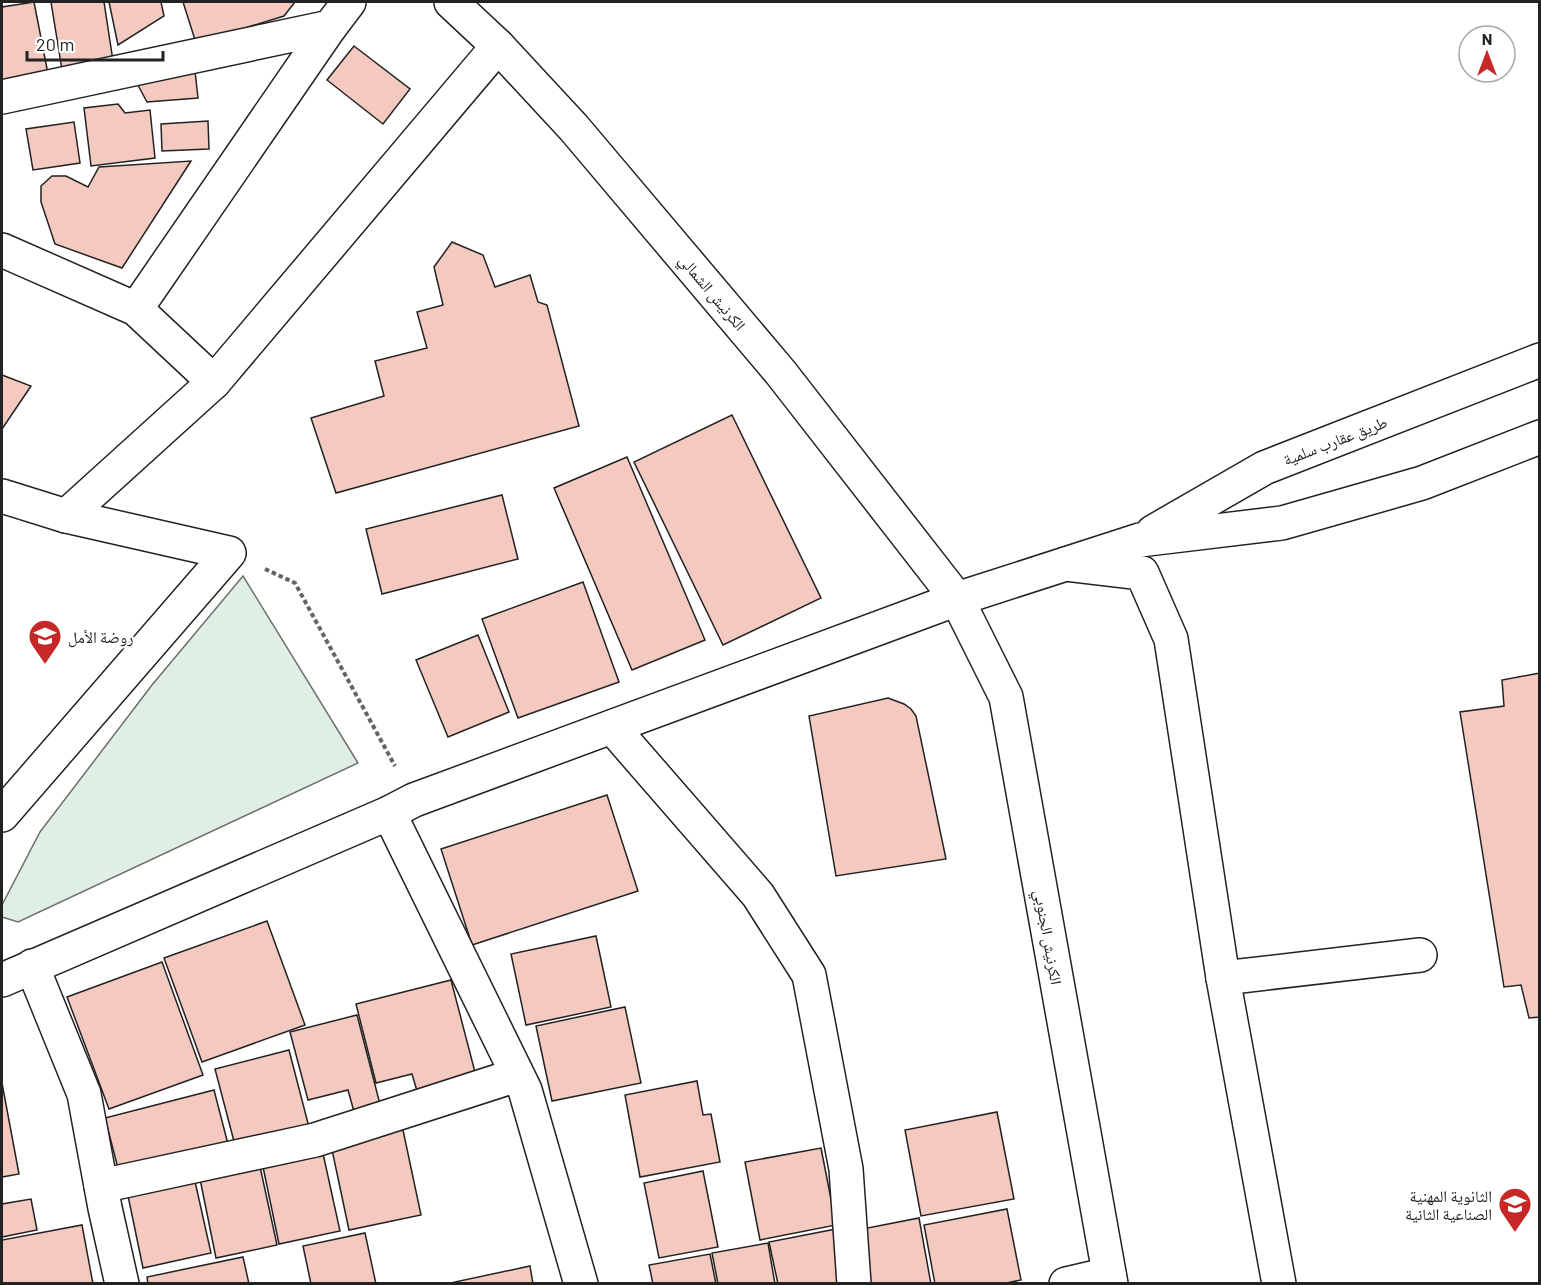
<svg xmlns="http://www.w3.org/2000/svg" width="1541" height="1285" font-family="Barlow,'Noto Naskh Arabic',sans-serif">
<style>
.green{fill:#e0efe3;stroke:#6f6f6f;stroke-width:1.5}
.building{fill:#f3c9c0;stroke:#222;stroke-width:1.5}
.lines{fill:none;stroke-linecap:round;stroke-linejoin:round}
.street-casing{stroke:#222;stroke-width:36}
.secondary-casing{stroke:#222;stroke-width:36}
.path{stroke:#646464;stroke-width:4;stroke-dasharray:4.5 3;stroke-linecap:butt}
.street{stroke:#fff;stroke-width:33}
.secondary{stroke:#fff;stroke-width:33}
.labels{text-anchor:middle;dominant-baseline:central;stroke-width:4.5;stroke-linejoin:round;paint-order:stroke}
.street-label{font-size:16px;fill:#222;stroke:#fff}
.poi-label{font-size:16px;fill:#222;stroke:#fff;text-anchor:start}
</style>
<rect width="100%" height="100%" fill="#fff"/>
<!-- green -->
<polygon class="green" points="243,576 358,763 18,922 2,917 2,905 40,832 152,685"/>
<!-- building -->
<g class="building">
<polygon points="34,2 49,79 2,88 2,7"/>
<polygon points="51,2 104,2 113,61 62,70"/>
<polygon points="109,2 161,2 164,16 118,45"/>
<polygon points="183,2 295,2 284,16 196,43"/>
<polygon points="354,46 410,89 383,124 327,80"/>
<polygon points="195,71 198,98 147,102 133,76"/>
<polygon points="118,104 125,113 150,110 155,158 91,166 84,108"/>
<polygon points="208,121 209,149 162,151 161,124"/>
<polygon points="74,122 80,163 33,170 26,129"/>
<polygon points="191,161 122,268 55,244 41,202 41,186 52,176 66,176 88,187 99,167"/>
<polygon points="452,242 483,255 495,287 530,275 538,302 547,305 579,426 336,493 311,418 384,396 375,361 427,348 417,312 443,305 434,267"/>
<polygon points="2,375 31,386 2,429"/>
<polygon points="732,415 821,598 723,645 634,462"/>
<polygon points="627,457 705,640 632,670 554,488"/>
<polygon points="502,495 518,559 382,594 366,529"/>
<polygon points="583,582 619,682 518,718 482,619"/>
<polygon points="478,635 509,712 448,737 416,660"/>
<polygon points="1540,673 1540,1017 1529,1018 1521,985 1504,987 1460,712 1504,706 1502,680"/>
<polygon points="888,698 904,704 911,709 916,716 946,859 836,876 809,716"/>
<polygon points="607,795 638,891 472,945 441,849"/>
<polygon points="267,921 305,1025 202,1062 164,958"/>
<polygon points="596,936 611,1007 526,1025 511,954"/>
<polygon points="162,962 203,1075 109,1109 67,997"/>
<polygon points="451,980 476,1076 417,1091 412,1074 376,1083 356,1004"/>
<polygon points="625,1007 641,1083 552,1101 536,1026"/>
<polygon points="357,1015 382,1112 356,1119 348,1090 308,1100 290,1032"/>
<polygon points="289,1050 310,1131 236,1149 215,1069"/>
<polygon points="697,1081 703,1115 711,1114 720,1162 640,1177 625,1095"/>
<polygon points="2,1083 19,1174 2,1177"/>
<polygon points="214,1090 229,1148 120,1176 105,1118"/>
<polygon points="997,1112 1014,1199 921,1216 905,1130"/>
<polygon points="403,1130 421,1215 349,1230 331,1145"/>
<polygon points="821,1148 836,1225 760,1240 745,1162"/>
<polygon points="322,1149 340,1231 279,1244 262,1162"/>
<polygon points="259,1162 277,1245 216,1258 199,1174"/>
<polygon points="703,1171 718,1247 659,1258 644,1183"/>
<polygon points="194,1177 211,1253 143,1268 127,1191"/>
<polygon points="31,1199 37,1230 2,1237 2,1204"/>
<polygon points="1007,1209 1021,1280 1002,1284 935,1284 924,1225"/>
<polygon points="919,1218 931,1284 863,1284 852,1231"/>
<polygon points="82,1225 93,1284 2,1284 2,1240"/>
<polygon points="836,1229 846,1284 778,1284 769,1242"/>
<polygon points="365,1233 376,1284 311,1284 303,1246"/>
<polygon points="768,1243 775,1284 718,1284 712,1253"/>
<polygon points="710,1254 716,1284 653,1284 649,1265"/>
<polygon points="243,1257 249,1284 148,1284 147,1277"/>
<polygon points="530,1266 533,1284 450,1284 450,1283"/>
</g>
<g class="lines">
<defs>
<g id="street">
<polyline points="2,97 330,27 349,2"/>
<polyline points="2,250 136,309 214,382"/>
<polyline points="136,309 330,27"/>
<polyline points="2,496 66,516 229,553 2,815"/>
<polyline points="66,516 214,382 498,46"/>
<polyline points="1066,564 1142,573 1171,639 1223,978 1279,1284"/>
<polyline points="612,727 758,895 809,975 846,1169 854,1284"/>
<polyline points="389,813 525,1090 581,1284"/>
<polyline points="32,966 84,1094 105,1208 122,1284"/>
<polyline points="1223,978 1420,955"/>
<polyline points="101,1186 315,1140 517,1075"/>
<polyline points="1066,1284 1109,1274"/>
</g>
<g id="secondary">
<polyline points="451,2 498,46 574,128 781,373 957,599 1006,697 1111,1284"/>
<polyline points="1153,532 1264,468 1540,360"/>
<polyline points="2,980 389,813 414,800 957,599 1140,540 1282,523 1422,483 1540,437"/>
</g>
</defs>
<!-- street casing -->
<use href="#street" class="street-casing"/>
<!-- secondary casing -->
<use href="#secondary" class="secondary-casing"/>
<!-- path -->
<polyline class="path" points="265,569 295,583 395,766"/>
<!-- street -->
<use href="#street" class="street"/>
<!-- secondary -->
<use href="#secondary" class="secondary"/>
</g>
<!-- icons -->
<defs>
<symbol id="school-pin" viewBox="-11 -11 22 30"><path d="M0 17L-7.5 6A9.5 9.5 0 1 1 7.5 6Z" fill="#c62828" stroke="#fff"/><path d="M0-5L7-2L0 1L-7-2ZM-4 1L0 2.5L4 1V4Q0 6-4 4Z" fill="#fff"/></symbol>
</defs>
<g fill-rule="evenodd">
<use href="#school-pin" x="26" y="617" width="38" height="52"/>
<use href="#school-pin" x="1496" y="1185" width="38" height="52"/>
</g>
<g class="labels">
<!-- street labels -->
<g class="street-label">
<text transform="translate(713 292) rotate(50)">الكرنيش الشمالي</text>
<text transform="translate(1335 440) rotate(-21)">طريق عقارب سلمية</text>
<text transform="translate(1049 937) rotate(80)">الكرنيش الجنوبي</text>
</g>
<!-- poi labels -->
<g class="poi-label">
<text x="68" y="636">روضة الأمل</text>
<text x="1492" y="1195" text-anchor="end">الثانوية المهنية<tspan x="1492" dy="18">الصناعية الثانية</tspan></text>
</g>
</g>
<!-- border -->
<rect width="1541" height="1285" fill="none" stroke="#222222" stroke-width="6"/>
<!-- north arrow -->
<g transform="translate(1487 54)"><circle r="28" fill="#ffffff" stroke="#a7a7a7" stroke-width="1.5"/>
<path d="M0-4.5L10 22L0 15L-10 22Z" fill="#c62828"/>
<text y="-9" font-size="16" font-weight="bold" text-anchor="middle" fill="#222222">N</text>
</g>
<!-- scale -->
<path d="M27 51v9h136v-9" fill="none" stroke="#222222" stroke-width="3"/>
<text x="36" y="51" font-size="18" fill="#222222" stroke="#ffffff" stroke-width="4.5" paint-order="stroke">20 m</text>
</svg>
